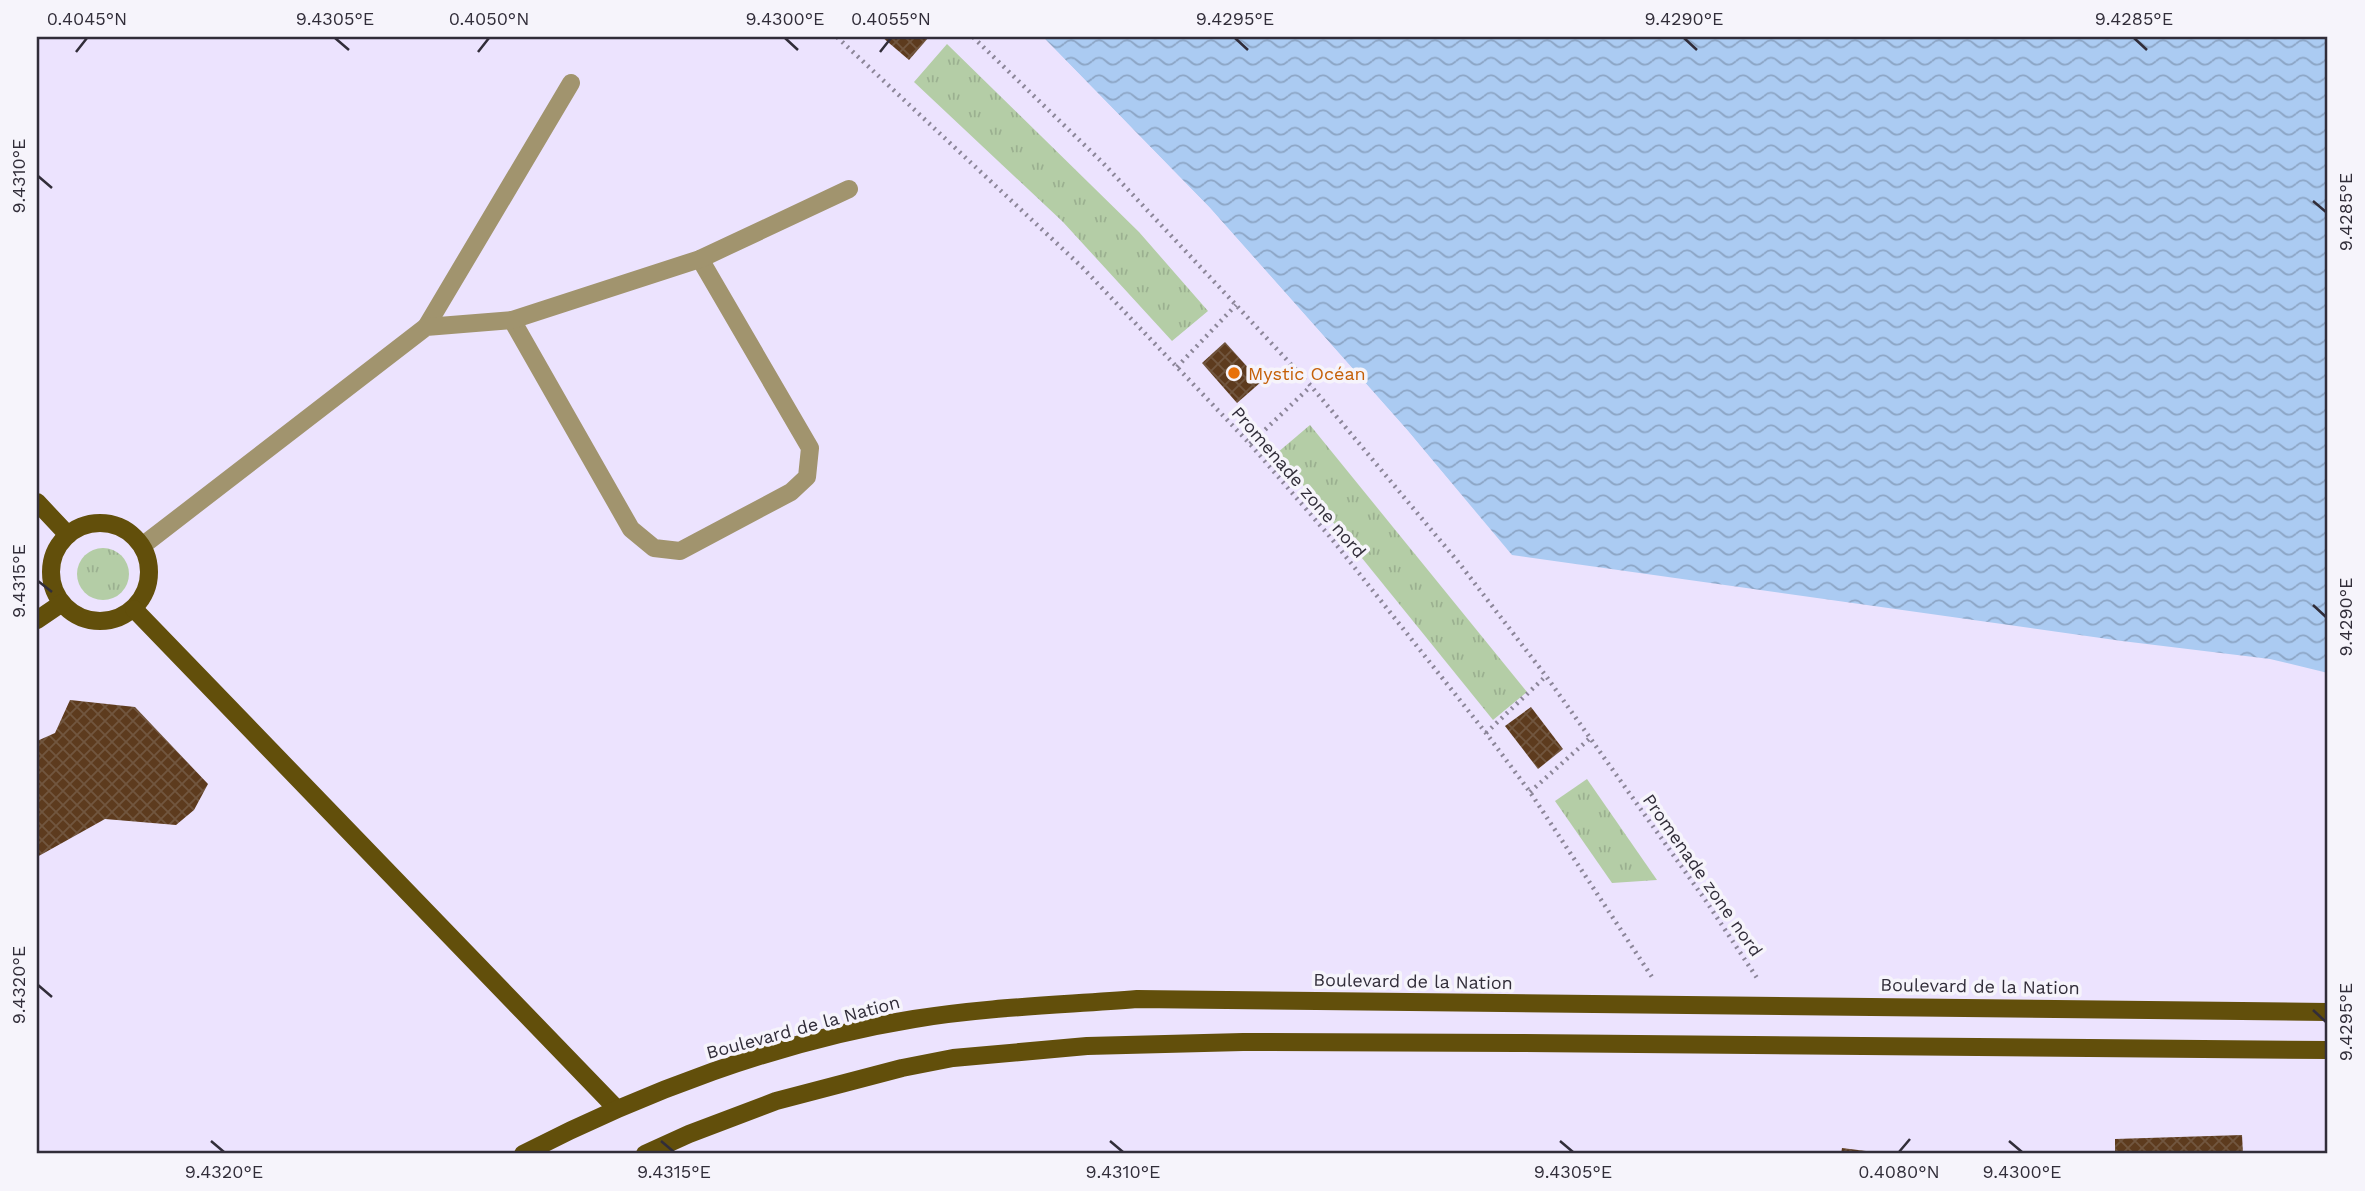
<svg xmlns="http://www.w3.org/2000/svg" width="2365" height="1191" font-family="'Work Sans',sans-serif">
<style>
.grass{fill:url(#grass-tufts)}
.water{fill:url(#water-waves)}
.pier{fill:#ece3fe}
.building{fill:url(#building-cross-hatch)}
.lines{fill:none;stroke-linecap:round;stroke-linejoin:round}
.path{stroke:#8c8699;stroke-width:4.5;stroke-dasharray:2 5;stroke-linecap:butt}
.minor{stroke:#a1946e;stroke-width:18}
.major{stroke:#624f0b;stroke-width:18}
.ticks{fill:none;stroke:#312d39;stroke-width:2.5}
.food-dot{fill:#e8710a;stroke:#f6f4fb;stroke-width:2.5}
.labels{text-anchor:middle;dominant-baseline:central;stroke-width:7;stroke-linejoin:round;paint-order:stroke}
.food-label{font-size:18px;fill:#c56008;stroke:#f6f4fb;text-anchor:start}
.street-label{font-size:18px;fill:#312d39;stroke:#f6f4fb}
.neatline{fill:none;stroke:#312d39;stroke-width:2.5}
.ticks-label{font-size:18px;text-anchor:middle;fill:#312d39}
</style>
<defs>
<pattern id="grass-tufts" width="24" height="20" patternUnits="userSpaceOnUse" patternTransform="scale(1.75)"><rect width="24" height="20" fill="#b4cda6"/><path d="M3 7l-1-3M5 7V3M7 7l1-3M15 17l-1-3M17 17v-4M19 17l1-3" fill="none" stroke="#9bb090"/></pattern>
<pattern id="water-waves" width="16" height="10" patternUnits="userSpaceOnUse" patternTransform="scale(1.75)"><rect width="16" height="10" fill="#abcbf2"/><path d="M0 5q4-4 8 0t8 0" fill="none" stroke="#8ca5c5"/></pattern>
<pattern id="building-cross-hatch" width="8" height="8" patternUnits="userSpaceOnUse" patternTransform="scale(1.75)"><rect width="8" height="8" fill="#5d3b1e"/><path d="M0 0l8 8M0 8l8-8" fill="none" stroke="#71563f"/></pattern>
</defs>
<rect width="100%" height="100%" fill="#ece3fe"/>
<!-- grass -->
<g class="grass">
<polygon points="947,44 1139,232 1208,311 1172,341 1063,222 914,82"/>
<polygon points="1310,425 1527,692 1493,720 1277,453"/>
<circle cx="103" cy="574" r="26"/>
<polygon points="1587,779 1657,880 1612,883 1555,801"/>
</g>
<!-- water -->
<polygon class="water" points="1043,37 2328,37 2328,673 2270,659 2122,641 1512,555 1408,431 1210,208"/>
<!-- pier -->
<polygon class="pier" points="1040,37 1043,37 1210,208 1408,431 1514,559 1509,557 1406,434 1207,211"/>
<!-- building -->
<g class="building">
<polygon points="882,37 929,37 909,60"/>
<polygon points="1225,342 1261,382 1237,403 1202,363"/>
<polygon points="70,700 135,707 208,784 194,810 176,825 105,819 37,857 37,741 55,733"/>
<polygon points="1531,707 1563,749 1538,769 1505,726"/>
<polygon points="2242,1135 2243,1154 2115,1154 2115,1139"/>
<polygon points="1842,1148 1866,1151 1866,1154 1841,1154"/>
</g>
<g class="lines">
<!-- path -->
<g class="path">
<polyline points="837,37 1082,267 1250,444 1331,538 1486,733 1530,792 1652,977"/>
<polyline points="973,37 1103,163 1236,305 1311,386 1459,563 1546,676 1706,901 1757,978"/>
<polyline points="1177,367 1236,305"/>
<polyline points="1250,444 1311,386"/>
<polyline points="1486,733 1546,676"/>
<polyline points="1530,792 1589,739"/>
</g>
<!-- minor -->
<g class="minor">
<polyline points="512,320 631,529 654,548 680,551 791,492 807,477 810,448 700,259"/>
<polyline points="426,327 571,83"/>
<polyline points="142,546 426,327 512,320 700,259 849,189"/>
</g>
<!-- major -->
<g class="major">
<polyline points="37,502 68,535"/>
<circle cx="100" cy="572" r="49"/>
<polyline points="134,609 616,1108"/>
<polyline points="37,620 62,603"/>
<path d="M523 1154C643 1092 779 1041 914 1019 987 1007 1063 1005 1137 999L2328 1012"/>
<polyline points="645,1154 689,1134 776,1101 902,1068 953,1058 1087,1046 1243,1042 1517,1043 2328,1050"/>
</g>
</g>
<!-- ticks -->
<path class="ticks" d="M335 38 349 50M785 38 798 50M1235 38 1248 50M1684 38 1697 50M2134 38 2147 50M76 52 87 38M478 52 489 38M880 52 891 38M38 176 52 188M2313 201 2326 212M38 581 52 592M2313 605 2326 617M38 985 52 997M2313 1010 2326 1022M211 1141 224 1152M661 1141 674 1152M1110 1141 1123 1152M1560 1141 1573 1152M2009 1141 2022 1152M1899 1152 1910 1139"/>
<!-- markers -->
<circle class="food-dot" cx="1234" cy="373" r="7"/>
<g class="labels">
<!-- food labels -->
<g class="food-label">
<text x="1248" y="373">Mystic Océan</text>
</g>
<!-- street labels -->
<g class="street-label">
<text transform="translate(1299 482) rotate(49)">Promenade zone nord</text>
<text transform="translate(1703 875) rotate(55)">Promenade zone nord</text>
<text transform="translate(1413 981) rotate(1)">Boulevard de la Nation</text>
<text transform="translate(1980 986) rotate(1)">Boulevard de la Nation</text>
<text transform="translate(803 1027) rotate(-15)">Boulevard de la Nation</text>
</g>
</g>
<!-- border -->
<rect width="2365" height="1191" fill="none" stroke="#f6f4fb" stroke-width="77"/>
<rect x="38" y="38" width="2288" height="1114" class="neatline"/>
<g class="ticks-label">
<text x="87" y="25">0.4045°N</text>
<text x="335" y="25">9.4305°E</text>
<text x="489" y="25">0.4050°N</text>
<text x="785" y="25">9.4300°E</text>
<text x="891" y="25">0.4055°N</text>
<text x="1235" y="25">9.4295°E</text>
<text x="1684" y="25">9.4290°E</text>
<text x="2134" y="25">9.4285°E</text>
<text transform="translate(19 176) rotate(-90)" y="6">9.4310°E</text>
<text transform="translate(2346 212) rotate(-90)" y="6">9.4285°E</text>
<text transform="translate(19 581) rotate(-90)" y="6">9.4315°E</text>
<text transform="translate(2346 617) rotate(-90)" y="6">9.4290°E</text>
<text transform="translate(19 985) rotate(-90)" y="6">9.4320°E</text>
<text transform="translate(2346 1022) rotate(-90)" y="6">9.4295°E</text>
<text x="224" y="1178">9.4320°E</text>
<text x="674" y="1178">9.4315°E</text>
<text x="1123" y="1178">9.4310°E</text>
<text x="1573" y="1178">9.4305°E</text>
<text x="1899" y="1178">0.4080°N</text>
<text x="2022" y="1178">9.4300°E</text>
</g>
</svg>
